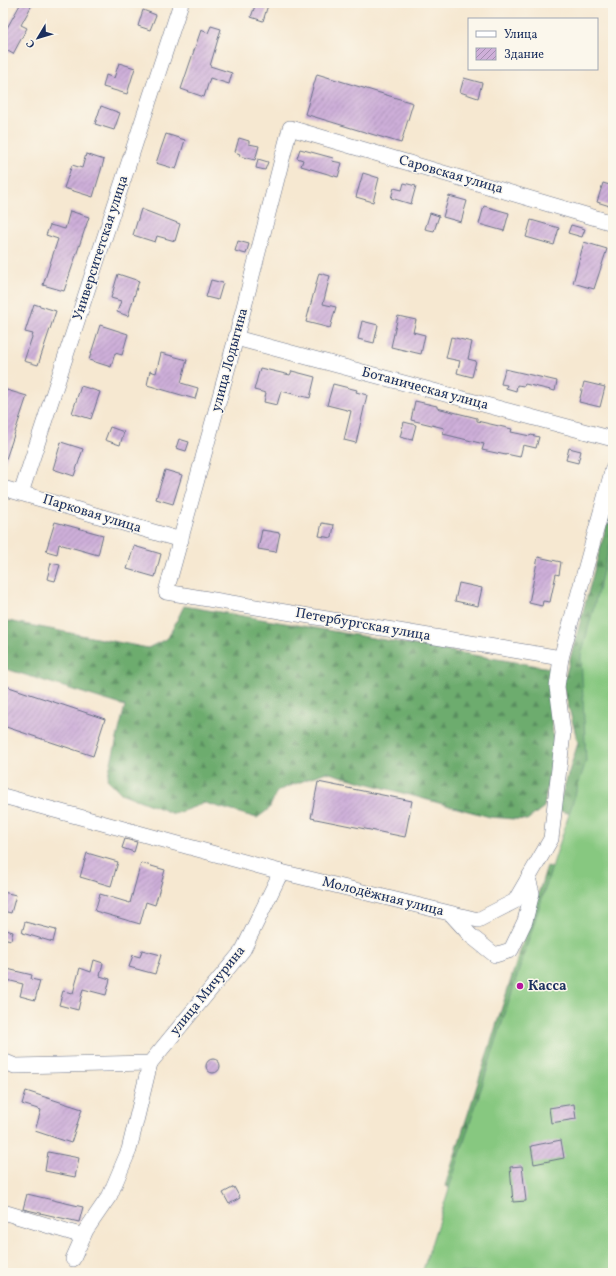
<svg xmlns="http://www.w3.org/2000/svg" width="616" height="1276" font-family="Vollkorn,serif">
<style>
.forest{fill:url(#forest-firs);stroke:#446e66}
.garden{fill:#87c880;stroke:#517c6f}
.building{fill:url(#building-hatch)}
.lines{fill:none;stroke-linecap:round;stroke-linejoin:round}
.minor-casing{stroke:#687086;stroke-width:16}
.minor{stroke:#fff;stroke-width:15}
.poi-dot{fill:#b5179e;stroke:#fbf7ec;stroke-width:1.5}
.labels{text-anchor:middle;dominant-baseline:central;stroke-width:3;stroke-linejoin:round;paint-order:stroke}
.street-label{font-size:14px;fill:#1b2f5e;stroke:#fbf7ec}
.poi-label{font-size:14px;font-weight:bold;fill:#1b2f5e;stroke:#fbf7ec;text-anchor:start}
</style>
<defs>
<pattern id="forest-firs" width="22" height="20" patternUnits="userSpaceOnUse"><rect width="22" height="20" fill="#6dac6e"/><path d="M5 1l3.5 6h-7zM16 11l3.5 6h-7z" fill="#598c5e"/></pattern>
<pattern id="building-hatch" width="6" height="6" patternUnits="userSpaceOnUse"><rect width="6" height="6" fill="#ceafd9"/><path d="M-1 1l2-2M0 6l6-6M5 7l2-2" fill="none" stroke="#a68fb3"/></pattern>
</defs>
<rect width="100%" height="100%" fill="#fbf7ec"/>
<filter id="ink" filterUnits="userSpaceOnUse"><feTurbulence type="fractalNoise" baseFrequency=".025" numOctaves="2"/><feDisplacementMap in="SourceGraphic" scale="8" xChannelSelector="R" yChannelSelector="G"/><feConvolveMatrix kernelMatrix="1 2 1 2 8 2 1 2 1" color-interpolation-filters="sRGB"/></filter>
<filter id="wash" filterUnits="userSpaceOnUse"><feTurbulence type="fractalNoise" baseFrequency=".012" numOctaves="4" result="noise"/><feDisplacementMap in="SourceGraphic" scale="16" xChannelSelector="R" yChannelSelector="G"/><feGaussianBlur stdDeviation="0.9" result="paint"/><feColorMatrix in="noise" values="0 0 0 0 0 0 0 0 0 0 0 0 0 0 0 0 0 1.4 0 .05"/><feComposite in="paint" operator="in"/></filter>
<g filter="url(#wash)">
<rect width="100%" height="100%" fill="#f6e8d1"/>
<!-- forest -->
<g class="forest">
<polygon points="613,501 613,635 600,742 575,815 557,810 578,743 563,685"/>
<polygon points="184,606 556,669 550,707 554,746 544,807 527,820 490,817 326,772 277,791 269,809 257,818 205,803 174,814 121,793 107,779 125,706 3,668 3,620 148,648 168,638"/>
<polygon points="547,866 575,875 473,1195 445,1186"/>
</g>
<!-- garden -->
<polygon class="garden" points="613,533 613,1273 422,1273 586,761 581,656"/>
<g id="blocks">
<!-- building -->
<g class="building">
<polygon points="21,3 33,3 21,25 27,28 13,54 3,48 3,35"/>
<polygon points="256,3 268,5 263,21 251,17"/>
<polygon points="143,10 156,15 150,30 138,26"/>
<polygon points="211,26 221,29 210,66 232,73 229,84 210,78 204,97 181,89 201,30 208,33"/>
<polygon points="119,63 135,68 127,94 103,87 106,75 114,78"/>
<polygon points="317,74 413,103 401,143 305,114"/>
<polygon points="464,78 482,83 478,98 460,92"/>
<polygon points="101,106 120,113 114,130 95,124"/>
<polygon points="166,134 185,140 176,169 156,163"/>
<polygon points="239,138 249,141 249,144 259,146 255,160 239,156 240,154 235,152"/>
<polygon points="300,149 333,158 332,161 342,163 338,177 301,166 303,160 297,158"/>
<polygon points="86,154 104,160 93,197 64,188 72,165 82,168"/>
<polygon points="258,159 268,162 265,170 256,168"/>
<polygon points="363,173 379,178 373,202 356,197"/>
<polygon points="404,183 416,186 411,204 391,198 394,188 402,190"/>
<polygon points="603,183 613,186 613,207 597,202"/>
<polygon points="449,196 467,201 461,222 443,217"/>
<polygon points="484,206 509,213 504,231 479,224"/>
<polygon points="141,209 180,224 175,241 157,236 155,242 133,235"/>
<polygon points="70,211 89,217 64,291 43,285 58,239 46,235 50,225 65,229"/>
<polygon points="430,213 439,216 434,231 425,229"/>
<polygon points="531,220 559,228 554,245 526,237"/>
<polygon points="571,225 585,229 582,237 568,233"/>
<polygon points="238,241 249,244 246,254 235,251"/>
<polygon points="584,242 607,249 594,289 573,283"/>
<polygon points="319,273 330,276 323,304 336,307 330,328 306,322"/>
<polygon points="118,274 139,281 128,316 117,312 121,301 111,298"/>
<polygon points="211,280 223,283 218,300 206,297"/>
<polygon points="34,304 56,311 38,365 24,361 33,334 25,332"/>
<polygon points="398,316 416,320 413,332 425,335 421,354 391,347"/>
<polygon points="362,321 378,325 374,343 358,339"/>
<polygon points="100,325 128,334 122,355 115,353 111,367 89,360"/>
<polygon points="451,337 472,342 468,359 476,361 472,377 457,373 460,361 446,358"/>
<polygon points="161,353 187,360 181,383 198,388 195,399 147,385 150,371 156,373"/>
<polygon points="260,368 290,375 292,371 315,377 310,398 281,391 277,405 264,402 266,393 254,390"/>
<polygon points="505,369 557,381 555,391 525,384 524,386 517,385 516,391 506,388 507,385 501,384"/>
<polygon points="584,382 605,387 600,407 579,402"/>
<polygon points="333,384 357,390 356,392 367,395 356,443 344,440 351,411 327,405"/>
<polygon points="81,386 100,392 91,419 72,413"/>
<polygon points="3,389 27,396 5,462 3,461"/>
<polygon points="415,401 437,406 437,408 477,418 477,421 512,429 511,432 530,436 531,435 539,437 536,448 523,445 520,457 506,454 506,455 482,450 484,444 443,434 444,428 411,420"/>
<polygon points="404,422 416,425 412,440 400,437"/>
<polygon points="110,427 124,432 120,445 105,440"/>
<polygon points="179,439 189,442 186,451 176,448"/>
<polygon points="61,442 83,449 74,476 53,469"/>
<polygon points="569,448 581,451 578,463 566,460"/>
<polygon points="165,470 182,475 173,504 156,499"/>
<polygon points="55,522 103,535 98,555 59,544 57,554 46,551"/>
<polygon points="322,523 334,525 332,538 319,536"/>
<polygon points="262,530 280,533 276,552 258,549"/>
<polygon points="134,546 161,554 155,577 127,569"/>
<polygon points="538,557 561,562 559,575 556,574 550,602 543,601 542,606 529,603"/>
<polygon points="51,563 60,565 55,581 47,579"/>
<polygon points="459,583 482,588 478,606 455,601"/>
<polygon points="3,685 105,719 93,756 3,726"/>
<polygon points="318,782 412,801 405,837 311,818"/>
<polygon points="125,839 137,842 134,852 122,848"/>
<polygon points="87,853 118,862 111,886 80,877"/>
<polygon points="141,863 165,870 155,905 146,902 140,924 95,911 100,894 130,903"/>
<polygon points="3,892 16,895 11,913 3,911"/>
<polygon points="25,922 56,930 53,942 22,933"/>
<polygon points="3,929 13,932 11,940 3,938"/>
<polygon points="142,950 161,955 155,974 129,967 133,955 140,957"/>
<polygon points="94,960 103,963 100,976 110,979 106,995 83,989 78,1010 59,1005 63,991 73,993 80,968 91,972"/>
<polygon points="3,968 32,975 31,979 40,981 35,1000 20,996 23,984 3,979"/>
<circle cx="213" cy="1066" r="7"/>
<polygon points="26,1091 82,1109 71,1143 35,1131 41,1110 22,1104"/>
<polygon points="574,1104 576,1119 551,1123 549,1108"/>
<polygon points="561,1140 564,1158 534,1164 531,1146"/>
<polygon points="48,1152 79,1158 75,1177 45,1171"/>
<polygon points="522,1166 526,1201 513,1202 510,1167"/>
<polygon points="234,1187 240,1198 229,1204 223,1193"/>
<polygon points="27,1194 83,1207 79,1222 23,1209"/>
</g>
</g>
</g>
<g filter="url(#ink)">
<use href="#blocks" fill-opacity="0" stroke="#687086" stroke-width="1"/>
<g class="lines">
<defs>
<g id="minor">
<polyline points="236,338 613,439"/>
<polyline points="3,488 181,540"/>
<polyline points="21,493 181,3"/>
<polyline points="561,658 166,592 236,338 290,128 613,223"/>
<polyline points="3,796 281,872 478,920 515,901 551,839 563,733 557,687 561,658 613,468"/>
<polyline points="451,914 471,936 495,955 511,950 525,921 532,893 528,878"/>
<polyline points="3,1061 15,1066 150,1063 243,950 281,872"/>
<polyline points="3,1212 83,1236"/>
<polyline points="73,1259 86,1230 110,1195 129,1150 150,1063"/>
</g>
</defs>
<!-- minor casing -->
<use href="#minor" class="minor-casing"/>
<!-- minor -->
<use href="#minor" class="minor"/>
</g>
</g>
<!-- markers -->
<circle class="poi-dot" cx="520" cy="986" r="4"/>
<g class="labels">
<!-- street labels -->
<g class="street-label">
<text transform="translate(451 175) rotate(16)">Саровская улица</text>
<text transform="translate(101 248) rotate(-72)">Университетская улица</text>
<text transform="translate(230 360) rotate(-75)">улица Лодыгина</text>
<text transform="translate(425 389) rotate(15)">Ботаническая улица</text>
<text transform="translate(92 514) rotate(17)">Парковая улица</text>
<text transform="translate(363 625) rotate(10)">Петербургская улица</text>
<text transform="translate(383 897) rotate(14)">Молодёжная улица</text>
<text transform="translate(208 991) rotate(-51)">улица Мичурина</text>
</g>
<!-- poi labels -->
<g class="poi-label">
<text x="528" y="986">Касса</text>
</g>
</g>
<!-- margin -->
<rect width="616" height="1276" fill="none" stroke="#fbf7ec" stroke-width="16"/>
<!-- legend -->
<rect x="468" y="18" width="130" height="52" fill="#fbf7ec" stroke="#a1a7b3"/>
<rect x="476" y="31" width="20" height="6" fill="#ffffff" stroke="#a1a7b3"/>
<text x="504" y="38" font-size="12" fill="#1b2f5e">Улица</text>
<rect x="476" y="48" width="20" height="12" fill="url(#building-hatch)" stroke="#a1a7b3"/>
<text x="504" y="58" font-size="12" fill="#1b2f5e">Здание</text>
<!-- north arrow -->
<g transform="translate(38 38) rotate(232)" stroke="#fbf7ec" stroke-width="3" paint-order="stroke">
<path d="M0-3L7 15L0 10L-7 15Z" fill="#1b2f5e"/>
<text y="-6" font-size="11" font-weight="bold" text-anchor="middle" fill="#1b2f5e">С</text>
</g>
</svg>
